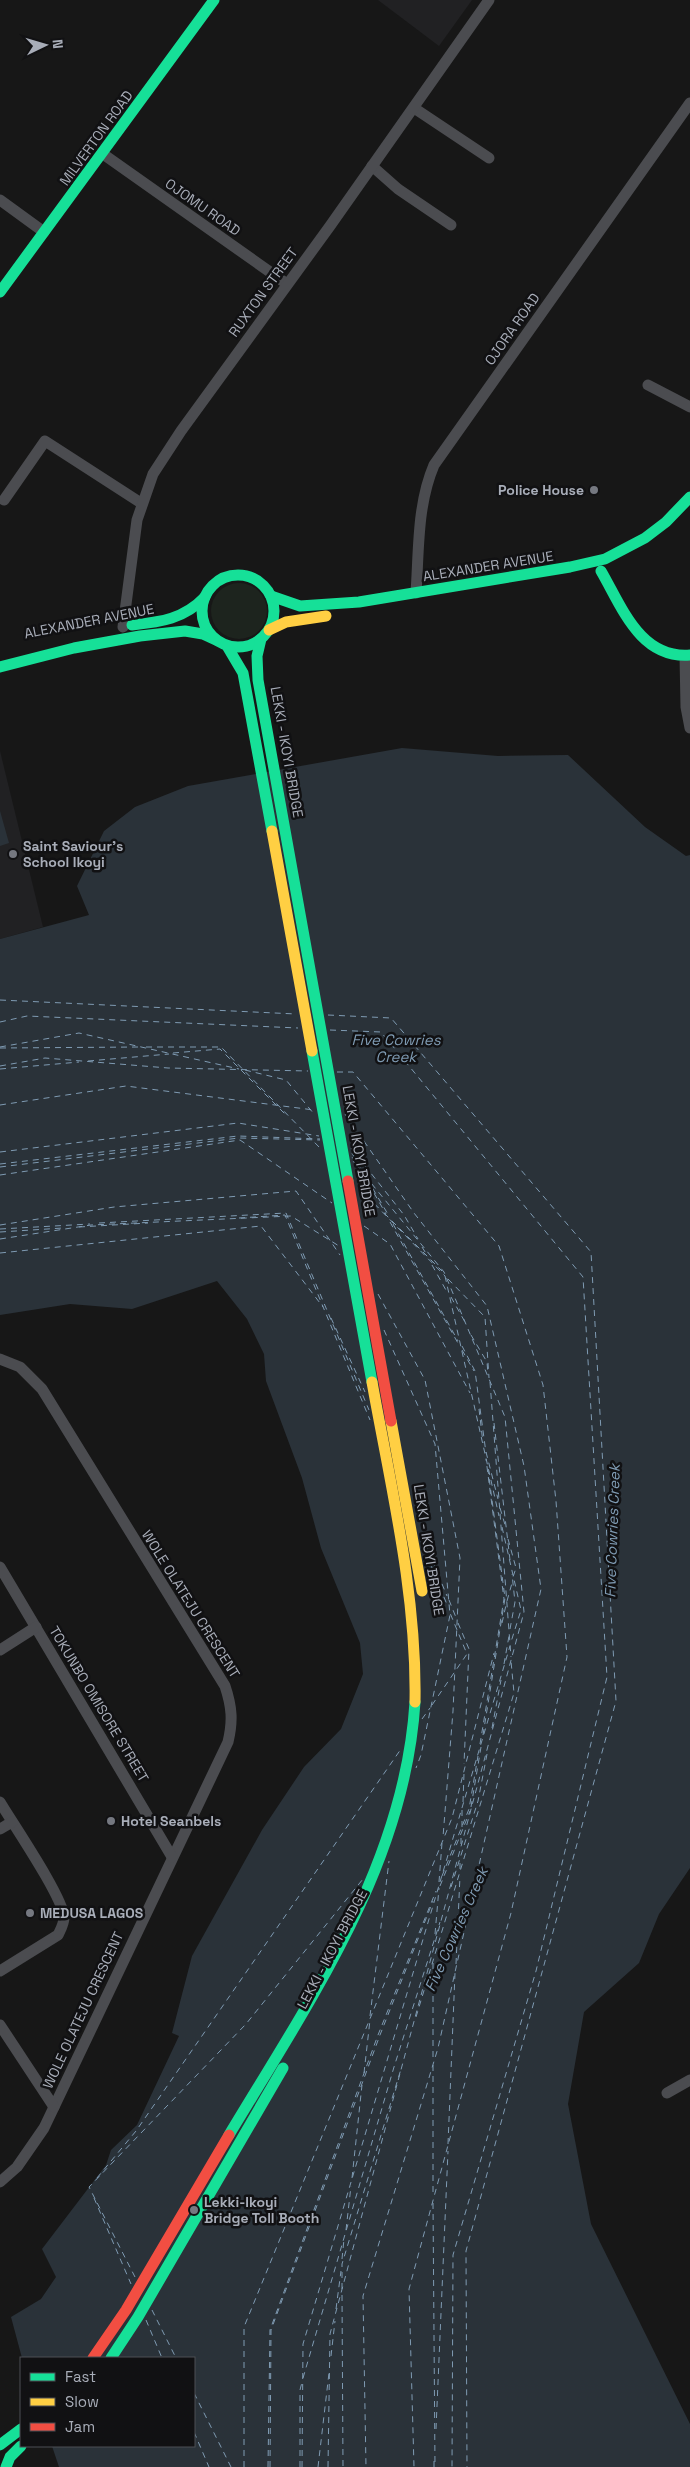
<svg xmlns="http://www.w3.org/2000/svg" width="690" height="2467" font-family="'Space Grotesk',sans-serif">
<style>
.built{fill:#212123}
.green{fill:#1d241e}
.water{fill:#2a3239}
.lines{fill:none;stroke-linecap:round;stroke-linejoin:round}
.ferry{stroke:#7f9bb3;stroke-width:1;stroke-dasharray:6 5;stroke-linecap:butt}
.street{stroke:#4b4c50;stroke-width:11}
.fast{stroke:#16e098;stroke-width:11}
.slow{stroke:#ffcf43;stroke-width:11}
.jam{stroke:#f24e42;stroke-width:11}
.poi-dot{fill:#757880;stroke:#111113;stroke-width:2}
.labels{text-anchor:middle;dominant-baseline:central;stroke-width:5;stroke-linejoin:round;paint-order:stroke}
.street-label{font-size:14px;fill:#a8adb8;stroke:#111113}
.poi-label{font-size:14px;font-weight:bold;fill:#a8adb8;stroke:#111113;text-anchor:start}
.water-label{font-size:15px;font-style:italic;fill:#7f9bb3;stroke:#111113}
</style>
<rect width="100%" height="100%" fill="#171717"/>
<!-- built -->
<g class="built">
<polygon points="378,0 472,0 439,46"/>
<polygon points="0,751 43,927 0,939"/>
</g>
<!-- green -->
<circle class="green" cx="239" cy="611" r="28"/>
<!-- water -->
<g class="water">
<polygon points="402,748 498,756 568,755 645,827 686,856 690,855 690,1868 659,1914 639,1963 584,2012 568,2104 591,2224 690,2424 690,2467 59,2467 52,2446 194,2446 194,2358 22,2358 11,2317 41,2299 56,2277 42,2249 106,2165 111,2150 137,2125 179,2036 172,2033 192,1956 262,1830 304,1767 341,1729 363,1674 360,1643 321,1548 302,1478 266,1381 264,1354 247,1319 217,1281 132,1309 70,1304 0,1315 0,939 89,915 77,886 104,831 135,807 188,786"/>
<polygon points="0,811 9,843 0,846"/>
</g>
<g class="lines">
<!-- ferry -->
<g class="ferry">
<polyline points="0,1000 296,1014"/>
<polyline points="328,1015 391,1018 591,1252 616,1701 466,2251 467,2467"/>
<polyline points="0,1022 27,1016 298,1028"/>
<polyline points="330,1030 381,1032 583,1277 607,1677 536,1971 453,2255 452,2467"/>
<polyline points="0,1047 79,1033 239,1069"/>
<polyline points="146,1047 221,1047 321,1149"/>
<polyline points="0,1048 139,1047"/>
<polyline points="173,1053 220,1049 286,1115"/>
<polyline points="88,1061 169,1054"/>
<polyline points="0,1066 45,1058 168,1068 308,1071"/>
<polyline points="0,1069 79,1062"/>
<polyline points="245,1070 286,1080 314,1114"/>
<polyline points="337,1072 353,1072 499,1246 543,1385 556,1501 567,1657 511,1913 409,2289 414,2467"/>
<polyline points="0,1105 126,1086 314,1110"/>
<polyline points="345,1114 414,1213 487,1306 524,1466 541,1589 438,2048 363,2296 366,2467"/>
<polyline points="351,1148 404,1215 418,1239"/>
<polyline points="0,1152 238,1123 319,1136"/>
<polyline points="352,1153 362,1171"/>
<polyline points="352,1157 357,1164"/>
<polyline points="0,1164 238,1136 320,1139"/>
<polyline points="0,1167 239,1138 320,1140"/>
<polyline points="363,1174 386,1214"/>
<polyline points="0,1175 240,1140 332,1203"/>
<polyline points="367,1179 389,1216"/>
<polyline points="359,1188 445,1276"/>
<polyline points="384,1213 442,1271"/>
<polyline points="239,1218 285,1215 370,1420"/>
<polyline points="390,1222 459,1345"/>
<polyline points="99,1223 286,1213 369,1410"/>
<polyline points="393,1224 458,1341"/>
<polyline points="0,1225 114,1207 296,1191 340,1255"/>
<polyline points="364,1226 390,1244 470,1393"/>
<polyline points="79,1227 148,1223"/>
<polyline points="0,1229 90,1224"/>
<polyline points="0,1232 63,1228"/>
<polyline points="0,1239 91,1225 291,1216 339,1246"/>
<polyline points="422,1247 427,1255"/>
<polyline points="0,1253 261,1226 323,1307"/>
<polyline points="432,1265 447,1292"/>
<polyline points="445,1276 499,1516"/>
<polyline points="448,1279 485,1317 489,1378"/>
<polyline points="378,1294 425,1380 460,1558 453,1711 443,1837"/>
<polyline points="451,1297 465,1322"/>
<polyline points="331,1318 365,1392"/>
<polyline points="384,1330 435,1444 450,1615 421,1755 416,1768"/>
<polyline points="471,1335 487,1362 488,1374"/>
<polyline points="462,1346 475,1371 486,1453"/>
<polyline points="462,1350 474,1371"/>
<polyline points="490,1382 511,1657"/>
<polyline points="479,1409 483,1443"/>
<polyline points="494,1423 510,1560"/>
<polyline points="486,1452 498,1499"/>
<polyline points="500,1508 506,1528"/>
<polyline points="502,1527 521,1610 511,1642"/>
<polyline points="421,1533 447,1596"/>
<polyline points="508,1539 516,1568 513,1577"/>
<polyline points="423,1546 448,1607"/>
<polyline points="449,1600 457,1620"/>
<polyline points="507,1601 512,1583"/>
<polyline points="458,1623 469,1649 464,1764"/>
<polyline points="502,1623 506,1605"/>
<polyline points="510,1629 515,1602 512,1574"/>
<polyline points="504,1664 509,1636"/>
<polyline points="432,1705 467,1654 450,1613"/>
<polyline points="422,1719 430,1708"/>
<polyline points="492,1728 501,1680"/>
<polyline points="483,1735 505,1598 488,1470"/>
<polyline points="480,1744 504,1599 486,1459"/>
<polyline points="463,1802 464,1773"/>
<polyline points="471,1807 481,1747"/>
<polyline points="462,1827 462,1808"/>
<polyline points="461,1844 461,1833"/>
<polyline points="460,1869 460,1861"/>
<polyline points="442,1876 469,1809 478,1756"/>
<polyline points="439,1882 442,1843"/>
<polyline points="440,1886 470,1811"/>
<polyline points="451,1887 478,1801 488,1749"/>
<polyline points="435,1934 439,1888"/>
<polyline points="433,1963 433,2061"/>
<polyline points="456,1964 460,1876"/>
<polyline points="370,2016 389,1861"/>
<polyline points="416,2017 514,1693 511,1661"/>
<polyline points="433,2065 433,2196"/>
<polyline points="364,2073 370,2020"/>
<polyline points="448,2144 455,1973"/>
<polyline points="97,2178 136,2131 401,1749"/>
<polyline points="352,2178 362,2085"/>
<polyline points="94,2198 131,2284"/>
<polyline points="433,2203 435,2467"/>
<polyline points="346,2230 351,2186"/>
<polyline points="342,2259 344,2239"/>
<polyline points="135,2277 89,2187 246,2024 363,1879"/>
<polyline points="342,2289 342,2264 401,2069"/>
<polyline points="342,2295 343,2467"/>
<polyline points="336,2309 341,2271"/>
<polyline points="152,2310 176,2358"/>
<polyline points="146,2320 162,2358"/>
<polyline points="331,2356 335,2321"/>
<polyline points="303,2378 394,2067 440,1922"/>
<polyline points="194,2393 231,2467"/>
<polyline points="436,2429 448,2151"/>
<polyline points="194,2432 209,2467"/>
<polyline points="244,2467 244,2327 452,1818 494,1653"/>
<polyline points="268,2467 270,2330 378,2035 436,1891"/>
<polyline points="270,2467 271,2330 380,2035 433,1901"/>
<polyline points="300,2467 300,2390 302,2382"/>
<polyline points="302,2467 303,2344 510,1646"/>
<polyline points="318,2467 329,2373"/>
<polyline points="328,2467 330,2334 524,1612 505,1417 444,1272 353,1161"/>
<polyline points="434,2467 434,2460"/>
</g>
<!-- street -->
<g class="street">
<polyline points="414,108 489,158"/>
<polyline points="103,154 287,284"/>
<polyline points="372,166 398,189 451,225"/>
<polyline points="0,200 44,232"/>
<polyline points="648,385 690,407"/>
<polyline points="4,500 45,441 141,503"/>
<path d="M416 593C419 550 417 505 434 465L690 103"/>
<polyline points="123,627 137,520 153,474 181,431 330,226 489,0"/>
<polyline points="685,656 686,707 690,728"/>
<path d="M0 1359 20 1367 42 1389 225 1686C232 1707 233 1721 228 1742L44 2128 17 2167 0 2182"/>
<polyline points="0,1567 172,1857"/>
<polyline points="0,1650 36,1627"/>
<path d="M0 1802C13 1824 63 1897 64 1917 64 1924 61 1929 58 1935L0 1971"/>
<polyline points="0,1829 12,1822"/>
<polyline points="0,2025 54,2107"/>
<polyline points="667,2093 690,2080"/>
</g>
<!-- fast -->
<g class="fast">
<polyline points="0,292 214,0"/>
<path d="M601 571C622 607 640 659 690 655"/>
<circle cx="238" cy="611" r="36"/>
<polyline points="271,596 300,606 359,602 570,567 605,559 645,538 666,522 690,497"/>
<path d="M132 625C161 622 184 619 205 597"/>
<polyline points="261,639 257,656 258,680 348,1181"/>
<polyline points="227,646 243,673 272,831"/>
<polyline points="0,667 74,648 140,636 185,631 203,634 216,640"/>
<polyline points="312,1051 372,1382"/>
<path d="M229 2135C310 2000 405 1864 415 1702"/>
<polyline points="111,2358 138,2317 283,2068"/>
<polyline points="0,2445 21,2429"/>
<polyline points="6,2467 10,2457 21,2446"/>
</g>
<!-- slow -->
<g class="slow">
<polyline points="269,630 286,622 326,616"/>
<polyline points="272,831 312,1051"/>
<path d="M372 1382C391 1488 417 1594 415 1702"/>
<polyline points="391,1421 422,1591"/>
</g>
<!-- jam -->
<g class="jam">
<polyline points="348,1181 391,1421"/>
<polyline points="93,2358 126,2310 229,2135"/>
</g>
</g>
<!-- markers -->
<g class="poi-dot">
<circle cx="594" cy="490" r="5"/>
<circle cx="13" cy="854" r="5"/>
<circle cx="111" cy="1821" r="5"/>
<circle cx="30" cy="1913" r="5"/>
<circle cx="194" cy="2210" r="5"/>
</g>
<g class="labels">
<!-- street labels -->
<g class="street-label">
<text transform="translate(96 138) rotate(-54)">MILVERTON ROAD</text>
<text transform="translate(203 207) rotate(35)">OJOMU ROAD</text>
<text transform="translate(263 292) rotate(-54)">RUXTON STREET</text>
<text transform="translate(512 329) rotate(-55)">OJORA ROAD</text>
<text transform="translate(488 566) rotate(-9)">ALEXANDER AVENUE</text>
<text transform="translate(89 621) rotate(-11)">ALEXANDER AVENUE</text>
<text transform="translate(287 752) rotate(80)">LEKKI - IKOYI BRIDGE</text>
<text transform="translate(359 1151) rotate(80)">LEKKI - IKOYI BRIDGE</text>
<text transform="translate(429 1550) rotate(81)">LEKKI - IKOYI BRIDGE</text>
<text transform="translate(191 1604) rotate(58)">WOLE OLATEJU CRESCENT</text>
<text transform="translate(99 1704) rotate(59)">TOKUNBO OMISORE STREET</text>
<text transform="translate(332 1949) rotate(-62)">LEKKI - IKOYI BRIDGE</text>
<text transform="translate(83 2010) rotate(-65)">WOLE OLATEJU CRESCENT</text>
</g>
<!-- poi labels -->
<g class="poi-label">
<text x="584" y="490" text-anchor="end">Police House</text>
<text x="23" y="846">Saint Saviour's<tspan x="23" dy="16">School Ikoyi</tspan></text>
<text x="121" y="1821">Hotel Seanbels</text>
<text x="40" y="1913">MEDUSA LAGOS</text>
<text x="204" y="2202">Lekki-Ikoyi<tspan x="204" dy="16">Bridge Toll Booth</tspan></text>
</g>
<!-- water labels -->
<g class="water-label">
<text x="396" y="1039">Five Cowries<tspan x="396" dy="17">Creek</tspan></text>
<text transform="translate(612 1531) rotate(-88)">Five Cowries Creek</text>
<text transform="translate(456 1929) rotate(-66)">Five Cowries Creek</text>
</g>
</g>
<!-- legend -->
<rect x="20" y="2357" width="175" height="90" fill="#111113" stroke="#4d4f55"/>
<rect x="30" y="2373" width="25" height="8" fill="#16e098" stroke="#4d4f55"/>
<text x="65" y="2382" font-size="15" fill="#a8adb8">Fast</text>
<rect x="30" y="2398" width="25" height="8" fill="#ffcf43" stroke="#4d4f55"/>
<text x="65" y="2407" font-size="15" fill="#a8adb8">Slow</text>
<rect x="30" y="2423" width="25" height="8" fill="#f24e42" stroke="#4d4f55"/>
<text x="65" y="2432" font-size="15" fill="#a8adb8">Jam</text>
<!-- north arrow -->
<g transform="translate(45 45) rotate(85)" stroke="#111113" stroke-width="4" paint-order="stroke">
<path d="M0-4L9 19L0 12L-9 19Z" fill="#a8adb8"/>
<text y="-8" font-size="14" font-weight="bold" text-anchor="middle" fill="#a8adb8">N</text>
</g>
</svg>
